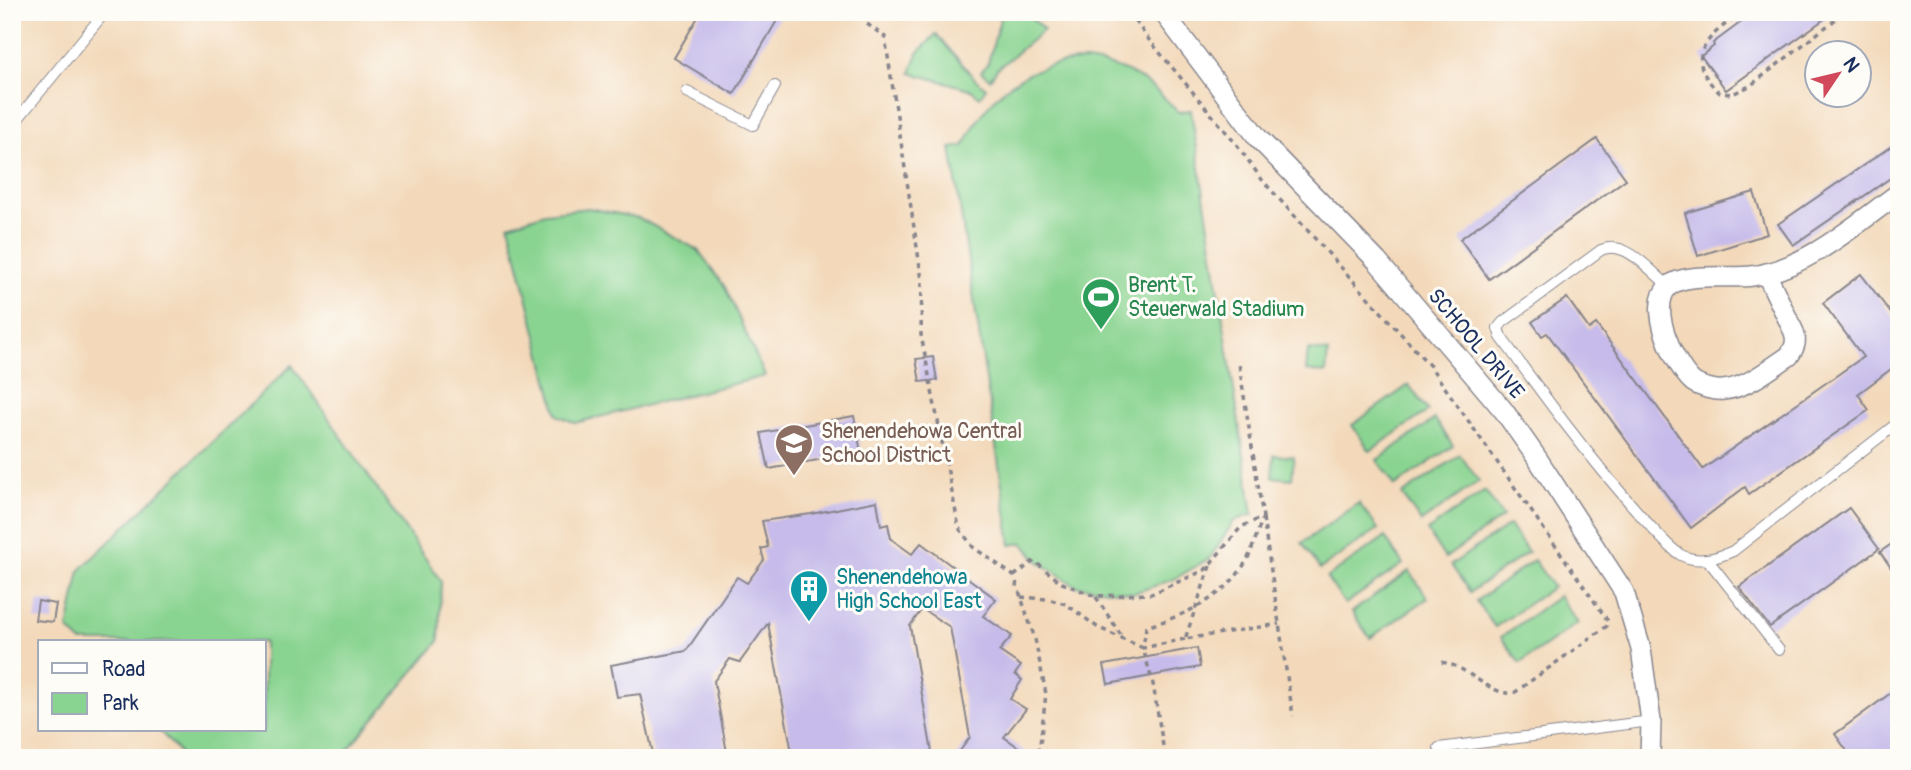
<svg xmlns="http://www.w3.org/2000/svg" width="1911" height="770" font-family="Pangolin,sans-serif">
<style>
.green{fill:#8ad491;stroke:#528278;stroke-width:2}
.building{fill:#c6bbea}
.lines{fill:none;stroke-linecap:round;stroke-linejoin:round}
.service-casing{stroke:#87848c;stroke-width:12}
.minor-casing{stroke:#87848c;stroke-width:22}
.path{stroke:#87848c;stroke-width:3.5;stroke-dasharray:5 5;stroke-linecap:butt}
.service{stroke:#fff;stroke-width:10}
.minor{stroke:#fff;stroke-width:19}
.labels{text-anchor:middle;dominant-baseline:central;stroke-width:6;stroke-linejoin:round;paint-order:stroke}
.leisure-label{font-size:21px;fill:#27864d;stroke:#fdfcf7;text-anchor:start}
.street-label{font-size:21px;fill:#1b2f5e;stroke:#fdfcf7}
.education-label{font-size:21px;fill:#785e54;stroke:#fdfcf7;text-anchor:start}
.culture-label{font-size:21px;fill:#0d838f;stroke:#fdfcf7;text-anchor:start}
</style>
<rect width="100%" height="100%" fill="#fdfcf7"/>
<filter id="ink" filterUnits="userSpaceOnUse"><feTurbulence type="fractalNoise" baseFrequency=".0143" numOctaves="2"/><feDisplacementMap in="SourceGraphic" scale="14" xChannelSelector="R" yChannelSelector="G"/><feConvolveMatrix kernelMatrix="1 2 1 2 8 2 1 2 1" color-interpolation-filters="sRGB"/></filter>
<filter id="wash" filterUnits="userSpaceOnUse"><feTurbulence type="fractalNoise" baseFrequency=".00686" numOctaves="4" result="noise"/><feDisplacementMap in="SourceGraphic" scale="28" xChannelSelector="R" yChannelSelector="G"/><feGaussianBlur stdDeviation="1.57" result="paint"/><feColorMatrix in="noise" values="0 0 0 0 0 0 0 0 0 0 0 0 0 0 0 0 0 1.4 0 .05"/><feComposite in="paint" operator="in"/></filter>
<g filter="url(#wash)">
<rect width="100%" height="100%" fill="#f3d9ba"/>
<!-- green -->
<g class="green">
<polygon points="1002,12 1025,12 1044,30 997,69 990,79 981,72 988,63"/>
<polygon points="936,34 976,80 986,88 980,97 970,89 911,73 918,53"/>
<path d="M1087 61C1129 67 1150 81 1178 112L1191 110 1253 514 1234 521 1210 558 1174 579 1134 593 1076 586 1038 561 1023 543 1011 545 951 148 964 146C988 93 1026 61 1087 61Z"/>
<polygon points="588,208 639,218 698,250 725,287 765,376 575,423 557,415 509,225 545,213"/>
<polygon points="1308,350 1328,352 1326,373 1306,371"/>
<polygon points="292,365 441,581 439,641 341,758 184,758 159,730 264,730 264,642 81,642 68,629 80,570"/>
<polygon points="1409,385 1428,411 1370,451 1352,425"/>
<polygon points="1435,419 1453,446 1395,486 1377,460"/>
<polygon points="1274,455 1294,457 1292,479 1272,477"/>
<polygon points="1460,455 1479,481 1421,522 1402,495"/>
<polygon points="1485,491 1503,517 1445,558 1427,531"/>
<polygon points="1359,503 1378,529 1320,569 1302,543"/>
<polygon points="1509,525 1528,552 1470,592 1451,565"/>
<polygon points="1385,537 1403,564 1345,604 1327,578"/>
<polygon points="1534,560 1553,587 1495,627 1476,601"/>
<polygon points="1409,571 1428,598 1370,638 1352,612"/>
<polygon points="1559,596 1578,623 1520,663 1501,637"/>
</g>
<g id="blocks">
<!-- building -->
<g class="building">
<polygon points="701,12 782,12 734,94 674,58"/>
<polygon points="1755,12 1834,12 1726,90 1701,56 1714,46 1713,43"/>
<polygon points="1597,139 1626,179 1489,279 1460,239"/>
<polygon points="1899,141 1899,172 1793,245 1778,224"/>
<polygon points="1754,192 1767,234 1698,256 1685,213"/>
<polygon points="1861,274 1899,324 1899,363 1858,394 1869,410 1749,494 1745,487 1691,528 1547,333 1542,336 1532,322 1567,298 1589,329 1596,324 1703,469 1863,357 1823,303"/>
<polygon points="933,357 937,380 920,382 916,359"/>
<polygon points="854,416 861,452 769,469 761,433"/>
<polygon points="877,501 881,526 888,524 891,539 912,554 921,543 996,599 983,616 1012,636 999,651 1021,666 1015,674 1022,680 1010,699 1026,709 1004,737 1034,758 955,758 970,737 950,627 922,609 910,626 933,758 793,758 768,623 740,662 730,659 714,681 728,758 654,758 640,694 617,697 611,665 686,651 737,577 747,583 764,560 761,549 768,547 762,521 811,514"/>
<polygon points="1849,508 1879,549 1770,627 1739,587"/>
<polygon points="1899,539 1899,579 1880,552"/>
<polygon points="38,601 56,604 53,622 35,620"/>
<polygon points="1197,648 1200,667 1108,684 1104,665"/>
<polygon points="1899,687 1899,750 1889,758 1852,758 1835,734"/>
</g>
</g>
</g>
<g filter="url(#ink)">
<use href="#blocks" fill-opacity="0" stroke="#87848c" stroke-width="2"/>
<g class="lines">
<defs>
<g id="service">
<polyline points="687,92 753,125 775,86"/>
<polyline points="12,126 105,12"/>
<path d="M1669 286C1651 272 1626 239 1601 250L1503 322 1498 328 1501 337C1544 396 1587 455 1636 510 1646 521 1668 548 1681 555 1698 564 1717 558 1733 551L1899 422"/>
<polyline points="1707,559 1779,650"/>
<polyline points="1439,748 1651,721"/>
</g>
<g id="minor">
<polyline points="1163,12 1258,138 1377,261 1504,411 1537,458 1624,592 1641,649 1651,721 1650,758"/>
<path d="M1766 273 1794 332C1797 342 1795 347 1789 356 1769 369 1747 388 1723 390 1715 391 1700 387 1693 382 1675 366 1646 306 1669 286 1685 272 1731 279 1752 276 1806 269 1856 224 1899 193"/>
</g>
</defs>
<!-- service casing -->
<use href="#service" class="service-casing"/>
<!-- minor casing -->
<use href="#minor" class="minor-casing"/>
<!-- path -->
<g class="path">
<path d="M1130 12 1145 35 1237 145 1263 181 1430 366 1608 621 1607 626 1514 693C1488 696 1467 664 1440 662"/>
<path d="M1742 12C1709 36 1680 56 1720 93L1732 94 1750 86 1845 12"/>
<polyline points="867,24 885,37 922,280 921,335 959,528 973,547 1014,576 1035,639 1046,694 1040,744 1035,758"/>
<polyline points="1263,518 1293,716"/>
<polyline points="1210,566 1185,639 1279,624"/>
<polyline points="1014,576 1034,561 1062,583 1095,596 1151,594 1205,570 1241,527 1263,517 1239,364"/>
<polyline points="1021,597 1047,599 1066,604 1097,627 1143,648 1153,684 1163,746"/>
<polyline points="1096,597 1122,637"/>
<path d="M1185 639 1143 648 1146 627C1185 615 1227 598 1248 558 1254 545 1258 530 1263 517"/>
</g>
<!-- service -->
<use href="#service" class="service"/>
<!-- minor -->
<use href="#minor" class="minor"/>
</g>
</g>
<!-- icons -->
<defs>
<symbol id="stadium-pin" viewBox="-11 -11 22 30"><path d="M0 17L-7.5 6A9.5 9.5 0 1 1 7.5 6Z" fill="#2e9e5b" stroke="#fdfcf7"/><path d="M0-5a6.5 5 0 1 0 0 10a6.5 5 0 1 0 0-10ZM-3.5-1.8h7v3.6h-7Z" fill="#fff"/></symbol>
<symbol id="school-pin" viewBox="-11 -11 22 30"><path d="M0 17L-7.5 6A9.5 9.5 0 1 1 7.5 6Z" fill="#8d6e63" stroke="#fdfcf7"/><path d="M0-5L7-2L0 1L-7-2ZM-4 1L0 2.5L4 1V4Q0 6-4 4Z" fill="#fff"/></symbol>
<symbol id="building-pin" viewBox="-11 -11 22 30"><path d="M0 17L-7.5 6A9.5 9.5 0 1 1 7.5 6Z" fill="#0f9aa8" stroke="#fdfcf7"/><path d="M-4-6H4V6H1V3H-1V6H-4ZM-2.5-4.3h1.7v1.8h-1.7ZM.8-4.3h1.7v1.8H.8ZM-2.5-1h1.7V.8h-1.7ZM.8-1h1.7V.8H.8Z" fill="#fff"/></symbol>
</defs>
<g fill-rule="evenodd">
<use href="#stadium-pin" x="1079" y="275" width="44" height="60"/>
<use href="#school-pin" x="772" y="421" width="44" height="60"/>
<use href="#building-pin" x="787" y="567" width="44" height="60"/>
</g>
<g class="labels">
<!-- leisure labels -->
<g class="leisure-label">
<text x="1128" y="285">Brent T.<tspan x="1128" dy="24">Steuerwald Stadium</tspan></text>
</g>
<!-- street labels -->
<g class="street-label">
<text transform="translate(1476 344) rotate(50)">SCHOOL DRIVE</text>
</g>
<!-- education labels -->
<g class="education-label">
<text x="821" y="431">Shenendehowa Central<tspan x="821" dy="24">School District</tspan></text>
</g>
<!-- culture labels -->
<g class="culture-label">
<text x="836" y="577">Shenendehowa<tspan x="836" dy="24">High School East</tspan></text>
</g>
</g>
<!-- margin -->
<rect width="1911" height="770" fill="none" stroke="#fdfcf7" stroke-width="42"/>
<!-- legend -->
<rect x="38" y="640" width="228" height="91" fill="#fdfcf7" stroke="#a3aaba" stroke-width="2"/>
<rect x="52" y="663" width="35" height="10" fill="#ffffff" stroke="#a3aaba" stroke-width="2"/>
<text x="102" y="676" font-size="21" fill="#1b2f5e">Road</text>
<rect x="52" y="693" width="35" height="21" fill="#8ad491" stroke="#a3aaba" stroke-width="2"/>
<text x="102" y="710" font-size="21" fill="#1b2f5e">Park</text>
<!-- north arrow -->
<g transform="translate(1838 74) rotate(55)"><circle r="33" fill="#fdfcf7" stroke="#a3aaba" stroke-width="2"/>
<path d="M0-5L12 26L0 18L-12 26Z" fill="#d1495b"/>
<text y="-10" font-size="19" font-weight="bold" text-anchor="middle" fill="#1b2f5e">N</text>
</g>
</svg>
